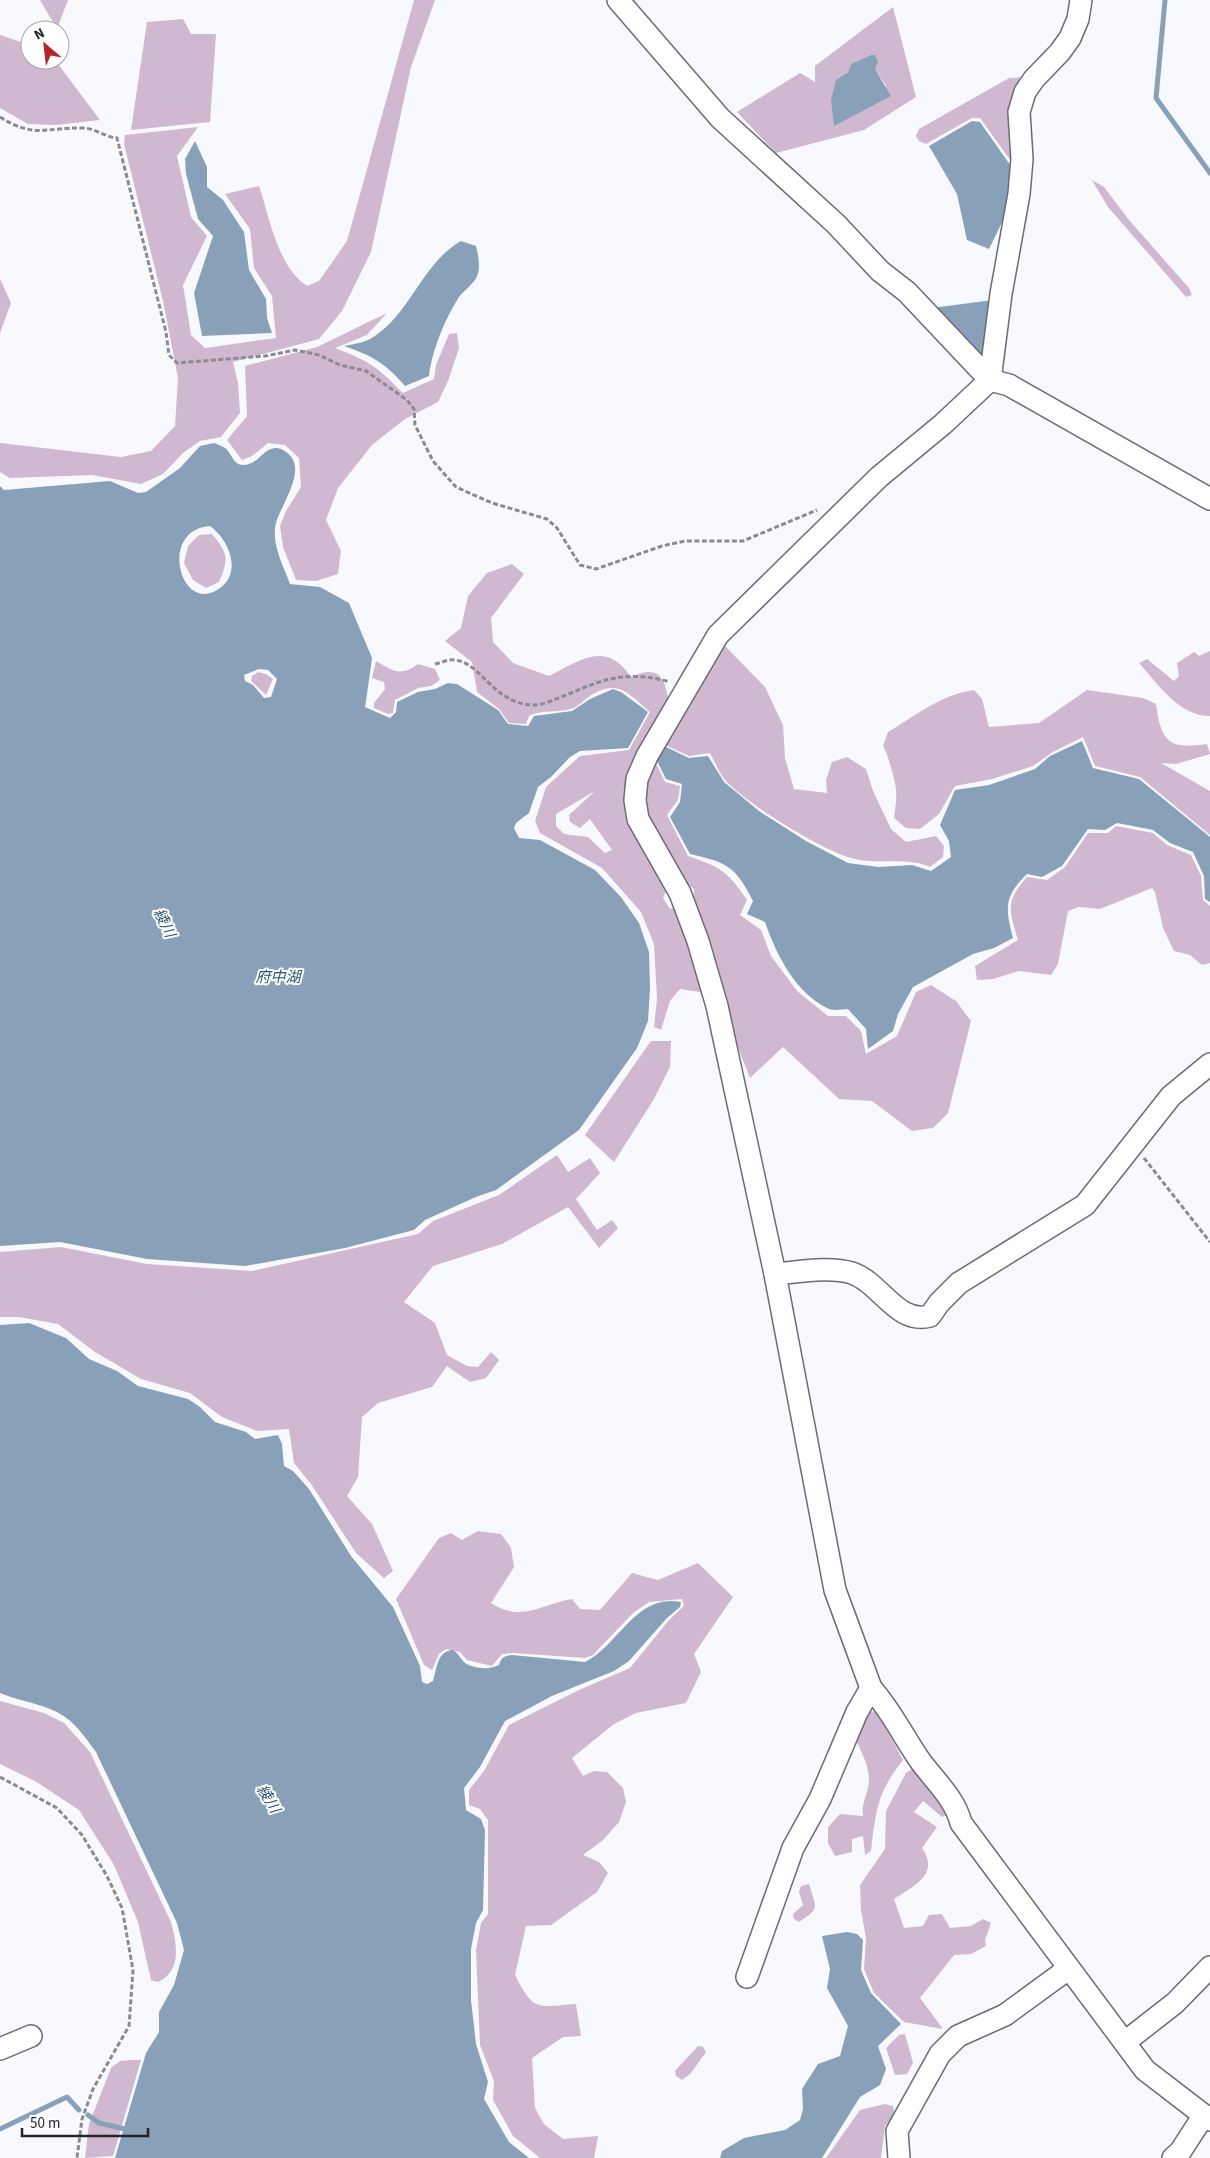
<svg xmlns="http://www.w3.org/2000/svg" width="1210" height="2158" font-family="'Source Sans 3','Noto Sans JP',sans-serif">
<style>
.forest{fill:#d0b8d1;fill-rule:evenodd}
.water{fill:#89a1b8;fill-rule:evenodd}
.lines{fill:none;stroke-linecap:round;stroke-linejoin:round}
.stream{stroke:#89a1b8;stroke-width:5}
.minor-casing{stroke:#6b6b79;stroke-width:24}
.path{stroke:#8a8a90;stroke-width:3;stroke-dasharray:5 2.5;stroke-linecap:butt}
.minor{stroke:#fff;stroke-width:21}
.labels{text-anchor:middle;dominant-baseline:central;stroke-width:4;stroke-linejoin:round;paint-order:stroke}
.water-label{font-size:15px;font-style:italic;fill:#2c5476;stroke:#fff}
</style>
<rect width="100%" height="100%" fill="#f8f8ff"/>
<!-- forest -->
<g class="forest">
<polygon points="40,0 68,0 57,29"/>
<path d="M414 0H435L411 67 371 252 342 311 319 339 233 362 238 383 240 413 221 437 200 441 183 453 163 474 141 484 92 475 10 478 0 472V443L121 457 151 451 175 426 178 378 163 301 124 144 125 135 198 127 177 156 191 217 207 236 183 285 191 335 205 348 276 338 272 296 254 268 250 229 225 194 259 186C270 218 277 266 307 286L319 281 347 241Z"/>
<path d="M893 7 916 97 864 130 776 153 737 112 800 73 815 82V66ZM871 55 875 69 887 87 836 80 848 72 851 64Z"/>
<polygon points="183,19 191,34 216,34 210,122 131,130 147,22"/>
<polygon points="0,35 30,45 30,60 53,60 58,64 100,120 56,125 28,124 0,108"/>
<polygon points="1027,77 1013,164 980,118 972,118 926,144 919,141 916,136 919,129 1009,78"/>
<polygon points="1092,180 1104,187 1129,220 1189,288 1192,295 1186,297 1108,207"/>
<polygon points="0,279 11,303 0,333"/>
<path d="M387 313 367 335 335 348C371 362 376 366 403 393L434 379 436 365 449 334 457 333 459 348 448 381 438 402 405 419 372 445 338 488 326 520 341 551 338 574 316 581 296 580 283 547 280 526 286 511 301 487 299 458 285 445 268 443 252 456 242 460 227 440 247 416 245 366 317 347Z"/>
<path d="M212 534C228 553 229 559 219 582L206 588 193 580 184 563 188 546 199 535Z"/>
<path d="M512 564 524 574 491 618 493 642 513 663 549 676C581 660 606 640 631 677 661 663 666 680 669 706L688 708 725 646 765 687 783 725 785 758 794 789 827 793 826 780 832 762 847 757 866 769 873 791 891 829 906 842 936 836 944 846 943 857 930 867C905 856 877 866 851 858 820 849 747 804 725 780 719 773 715 762 710 753L689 756 665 745 654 759 665 782 680 786 678 800 667 815 688 856C721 867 728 872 747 900L740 915 761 930 771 956 797 991 828 1016H846L861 1031 866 1054 897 1036 916 992 931 985 956 1001 971 1021 948 1113 933 1128 912 1131 872 1101 839 1099 783 1047 750 1078 735 1040 700 992 680 989 670 1001 661 1030 654 1027 657 999 654 944 641 912 602 868 540 833 535 821 546 787 580 756 629 750 650 712C628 694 619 678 590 696 584 700 578 707 571 709 556 713 543 709 529 716L526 724 509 723 499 709 477 692 472 662 445 641 461 628 468 596 487 573ZM595 791 569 815 570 822 580 828 590 819 612 850 605 853 588 837 564 834 556 826V814ZM680 878 694 889 693 900 670 909 663 898 669 885Z"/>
<path d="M1210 651V716C1180 717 1157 683 1139 663L1147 659 1174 681 1179 676 1177 663 1194 652 1199 656Z"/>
<path d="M376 661C394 671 400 677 418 664L435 669 440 680 431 686 418 688 395 700 393 713 388 714 374 708V703L385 689 384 682 372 678Z"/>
<polygon points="258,672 266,674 273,679 266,695 251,681 252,676"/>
<path d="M974 690 982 699 989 727 1039 723 1087 690 1143 698 1156 704C1161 741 1168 750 1207 744L1210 754 1176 764 1161 763 1210 791V835L1140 777 1095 766 1083 737 1053 752 1033 766 992 779 955 786 939 814 920 829 906 828 894 818C895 809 897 798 896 789 895 781 888 753 883 746L888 732C915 716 942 694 974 690Z"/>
<path d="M1116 826 1153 833 1167 845 1191 855 1201 876 1203 900 1210 906V963L1202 965 1190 955 1174 951 1163 928 1155 892 1152 888 1100 909 1079 907 1068 911 1058 964 1051 975 1019 971 993 979 977 980 975 966 1018 940C1009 910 1005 902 1027 877L1047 880 1065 867 1088 833H1108Z"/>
<polygon points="651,1041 671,1041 670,1067 654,1099 614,1162 585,1135"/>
<polygon points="557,1155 568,1172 590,1158 600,1173 576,1199 597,1230 612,1220 618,1228 599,1248 568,1207 502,1244 433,1266 404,1302 435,1323 447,1355 467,1366 478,1367 491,1352 499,1360 486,1378 470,1382 447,1366 432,1387 378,1403 362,1417 358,1477 347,1496 372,1524 393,1571 384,1578 356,1553 311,1484 294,1463 289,1429 257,1431 222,1417 190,1393 141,1379 95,1352 58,1324 19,1317 0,1317 0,1252 61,1247 147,1264 252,1271 418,1234 433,1221 499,1195"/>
<path d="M478 1531 501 1534 511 1548 514 1567 491 1603C522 1623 541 1604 572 1599L580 1609 600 1610 632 1573 658 1580 698 1563 733 1597 694 1654 701 1672 686 1703 636 1713 614 1724 572 1758 583 1776 594 1771 607 1772 623 1788 626 1802 619 1822 603 1840 583 1855 599 1862 608 1873 597 1892 551 1925 526 1926 515 1975C534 2012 536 2007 576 2004L581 2036 563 2037 532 2058 535 2108 544 2124 563 2139 598 2136 594 2158H540L513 2136 493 2100 494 2081 480 2045 476 1950 481 1923 488 1914V1820L480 1809 469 1805V1790L484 1771 509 1725 579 1690 630 1668 669 1620 684 1606 682 1599 649 1602 633 1613 593 1655 585 1658 513 1653 502 1654 492 1666 467 1660 460 1652 446 1649 439 1654 432 1670 424 1665 396 1599 439 1538 451 1533 462 1540Z"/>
<path d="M0 1701 44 1713 64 1723 90 1752 171 1922C177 1944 182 1971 158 1982L151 1980 138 1922 114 1865 79 1810 35 1781 0 1764Z"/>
<path d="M864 1710 877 1712 903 1760C877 1793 876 1810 871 1851L865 1855 863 1836 852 1839V1852L835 1856 828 1843V1827L840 1814 863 1816C861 1803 868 1794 869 1781 870 1765 858 1746 852 1731Z"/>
<path d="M914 1768 947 1815 942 1817 923 1801 914 1812 937 1827 922 1848C940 1874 915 1885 894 1899L904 1928 923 1926 929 1915 942 1914 950 1928 971 1926 983 1919 991 1923 985 1940 986 1946 971 1954 954 1955 920 1998 943 2029 904 2022 874 1993 864 1969 866 1938 861 1910 860 1885 885 1849 886 1811 906 1773Z"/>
<path d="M809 1884C816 1908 821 1908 799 1922L794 1919 793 1914 803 1905 799 1892 801 1886Z"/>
<polygon points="905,2034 913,2063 907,2074 895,2075 886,2048 899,2035"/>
<polygon points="698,2046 703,2047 706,2052 691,2073 682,2080 676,2076 675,2071"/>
<polygon points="130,2060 141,2060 113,2156 85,2158 89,2124 111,2068 120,2061"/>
<polygon points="885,2104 893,2106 895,2114 885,2126 881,2158 826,2158 860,2110"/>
</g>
<!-- water -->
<g class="water">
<polygon points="871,55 875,55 878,62 875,69 891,96 834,126 831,100 836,80 848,72 851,64"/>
<polygon points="972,121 980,122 1013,169 1009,208 989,249 967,240 957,194 929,146"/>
<polygon points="195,141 207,167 207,187 223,200 244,232 249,270 266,299 267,318 272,333 202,336 194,293 213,236 198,219 186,174 185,159"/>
<path d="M461 241 476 246C478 255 481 267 477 276 474 284 464 290 459 297 445 319 432 350 429 376L405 386C385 363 373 356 344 346 353 344 363 343 370 339 410 316 421 264 461 241Z"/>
<polygon points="993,300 986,357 975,358 932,308"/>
<path d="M214 443C217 444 222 446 225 448 232 453 233 465 243 465 260 466 265 441 283 450 314 467 276 508 275 529 273 547 284 567 290 584L320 587 349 603 372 658 366 701 365 707 390 718 396 712 397 702 418 692 435 689 448 683 457 684 498 710 508 724 528 726 534 716 572 711 590 699 613 689 621 692 648 712 628 748 580 751 570 757 551 777 538 787 529 813 516 823 514 828 519 838 540 840 595 870 621 897 639 923 649 952 650 988 648 1021 637 1048 579 1130 496 1190 476 1197 425 1220 414 1230 345 1248 245 1266 147 1259 60 1242 0 1246V486L4 490 110 481 138 493 146 492 180 468 200 446ZM210 526C228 539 243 571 220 588 181 617 157 530 210 526ZM259 669 268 670 277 679 271 697 264 698 253 685 245 681 244 675Z"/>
<path d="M1082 741 1093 768 1139 779 1210 837V902L1205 899 1204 876 1193 852 1170 843 1153 830 1117 823 1105 830 1088 829 1062 866 1042 877 1027 874C1004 897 1005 907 1013 938L994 948 973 954 913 987 898 1014 893 1031 868 1049 866 1029 848 1009C842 1009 834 1011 829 1009 795 993 776 954 765 922L747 914 753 901C736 867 727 862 690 854L670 817 680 802 682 784 666 779 656 759 666 747 689 758 708 756 724 782 759 811 806 841 848 863 878 867 912 865 931 871 951 857 949 841 940 825 955 790 989 785 1035 769 1050 756Z"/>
<path d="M29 1323 66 1338 89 1359 117 1371 138 1386 188 1399 200 1407 215 1422 246 1432 255 1439 278 1435 282 1444 284 1466 293 1471 309 1489 351 1556 393 1607 420 1666 422 1682 427 1684 433 1681C437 1668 437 1651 453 1650 459 1654 460 1658 464 1662 472 1669 490 1670 499 1665 501 1658 504 1656 512 1655L585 1662C619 1645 636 1593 681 1602L680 1607 667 1618 629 1661 614 1671 552 1696 505 1721 480 1767 464 1788 466 1810 481 1819 485 1830 483 1910 476 1923 471 1949V2000L476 2044 488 2082 484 2099 509 2142 529 2158H115L146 2053 159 2032V2012L174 1985 184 1950 177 1923 96 1752C87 1740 78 1726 65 1717 47 1704 21 1702 0 1693V1325Z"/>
<polygon points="847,1932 857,1934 863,1940 861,1970 871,1993 901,2024 878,2046 886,2069 880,2085 860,2097 822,2158 720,2158 722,2151 744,2138 785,2130 800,2120 803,2109 802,2089 818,2064 840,2056 848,2026 827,1988 830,1969 822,1936"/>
</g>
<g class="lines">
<!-- stream -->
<g class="stream">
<polyline points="1165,0 1156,98 1210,173"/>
<polyline points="88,2115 99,2123 129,2130"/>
<polyline points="0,2129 67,2097 79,2110"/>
</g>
<defs>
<g id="minor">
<polyline points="618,0 720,118 836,224 880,271 907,292 990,380 1009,385 1210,499"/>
<path d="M1081 0 1078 19 1070 38 1060 52 1034 79 1025 92 1019 112 1022 159 1019 194 1001 294 990 380 943 424 879 477 718 635 647 756 637 779 635 800 638 819 680 893 698 941 717 1006 775 1274 835 1590 871 1688C891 1710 904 1738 921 1762 936 1782 955 1799 961 1823L1145 2070 1210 2120"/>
<path d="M775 1274C799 1272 829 1266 852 1273 881 1283 897 1325 930 1316L939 1303 959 1283 1085 1205 1171 1096 1210 1064"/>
<polyline points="747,1977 793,1848 820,1799 857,1712 871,1688"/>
<polyline points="1125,2042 1175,2003 1210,1967"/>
<polyline points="0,2049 31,2036"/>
<polyline points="899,2158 897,2131 940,2054 958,2036 1005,2015 1068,1969"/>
<polyline points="1173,2158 1180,2152 1204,2115"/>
</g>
</defs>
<!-- minor casing -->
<use href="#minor" class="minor-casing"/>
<!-- path -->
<g class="path">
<path d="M0 117C35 139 46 127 83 128 94 128 105 137 117 138L166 332 169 355 177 363 265 356 295 350 319 355 340 365 366 371 407 400 414 409 415 425 433 461 456 487 492 503 547 519 557 528 580 565 596 569 662 546 685 541H743L817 510"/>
<path d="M435 664C441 663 448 659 454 660 482 662 492 704 534 705 545 705 560 697 571 693 608 677 630 671 670 682"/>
<polyline points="1144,1158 1210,1242"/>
<polyline points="0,1777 57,1808 82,1835 107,1876 122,1908 133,1970 129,2026 93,2089 82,2119 77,2158"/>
</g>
<!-- minor -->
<use href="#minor" class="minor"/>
</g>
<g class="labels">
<!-- water labels -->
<g class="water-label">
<text transform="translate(164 923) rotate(64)">綾川</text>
<text x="278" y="977">府中湖</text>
<text transform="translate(268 1799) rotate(59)">綾川</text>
</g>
</g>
<!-- north arrow -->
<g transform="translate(45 45) rotate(332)"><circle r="24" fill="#ffffff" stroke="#a7a7a9"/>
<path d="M0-4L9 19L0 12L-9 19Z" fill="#b5242a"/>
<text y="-8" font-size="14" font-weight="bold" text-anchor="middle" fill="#232329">N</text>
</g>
<!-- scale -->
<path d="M22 2128v8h126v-8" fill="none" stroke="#232329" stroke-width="2.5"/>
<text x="30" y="2128" font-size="15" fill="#232329" stroke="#ffffff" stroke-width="4" paint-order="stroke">50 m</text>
</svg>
